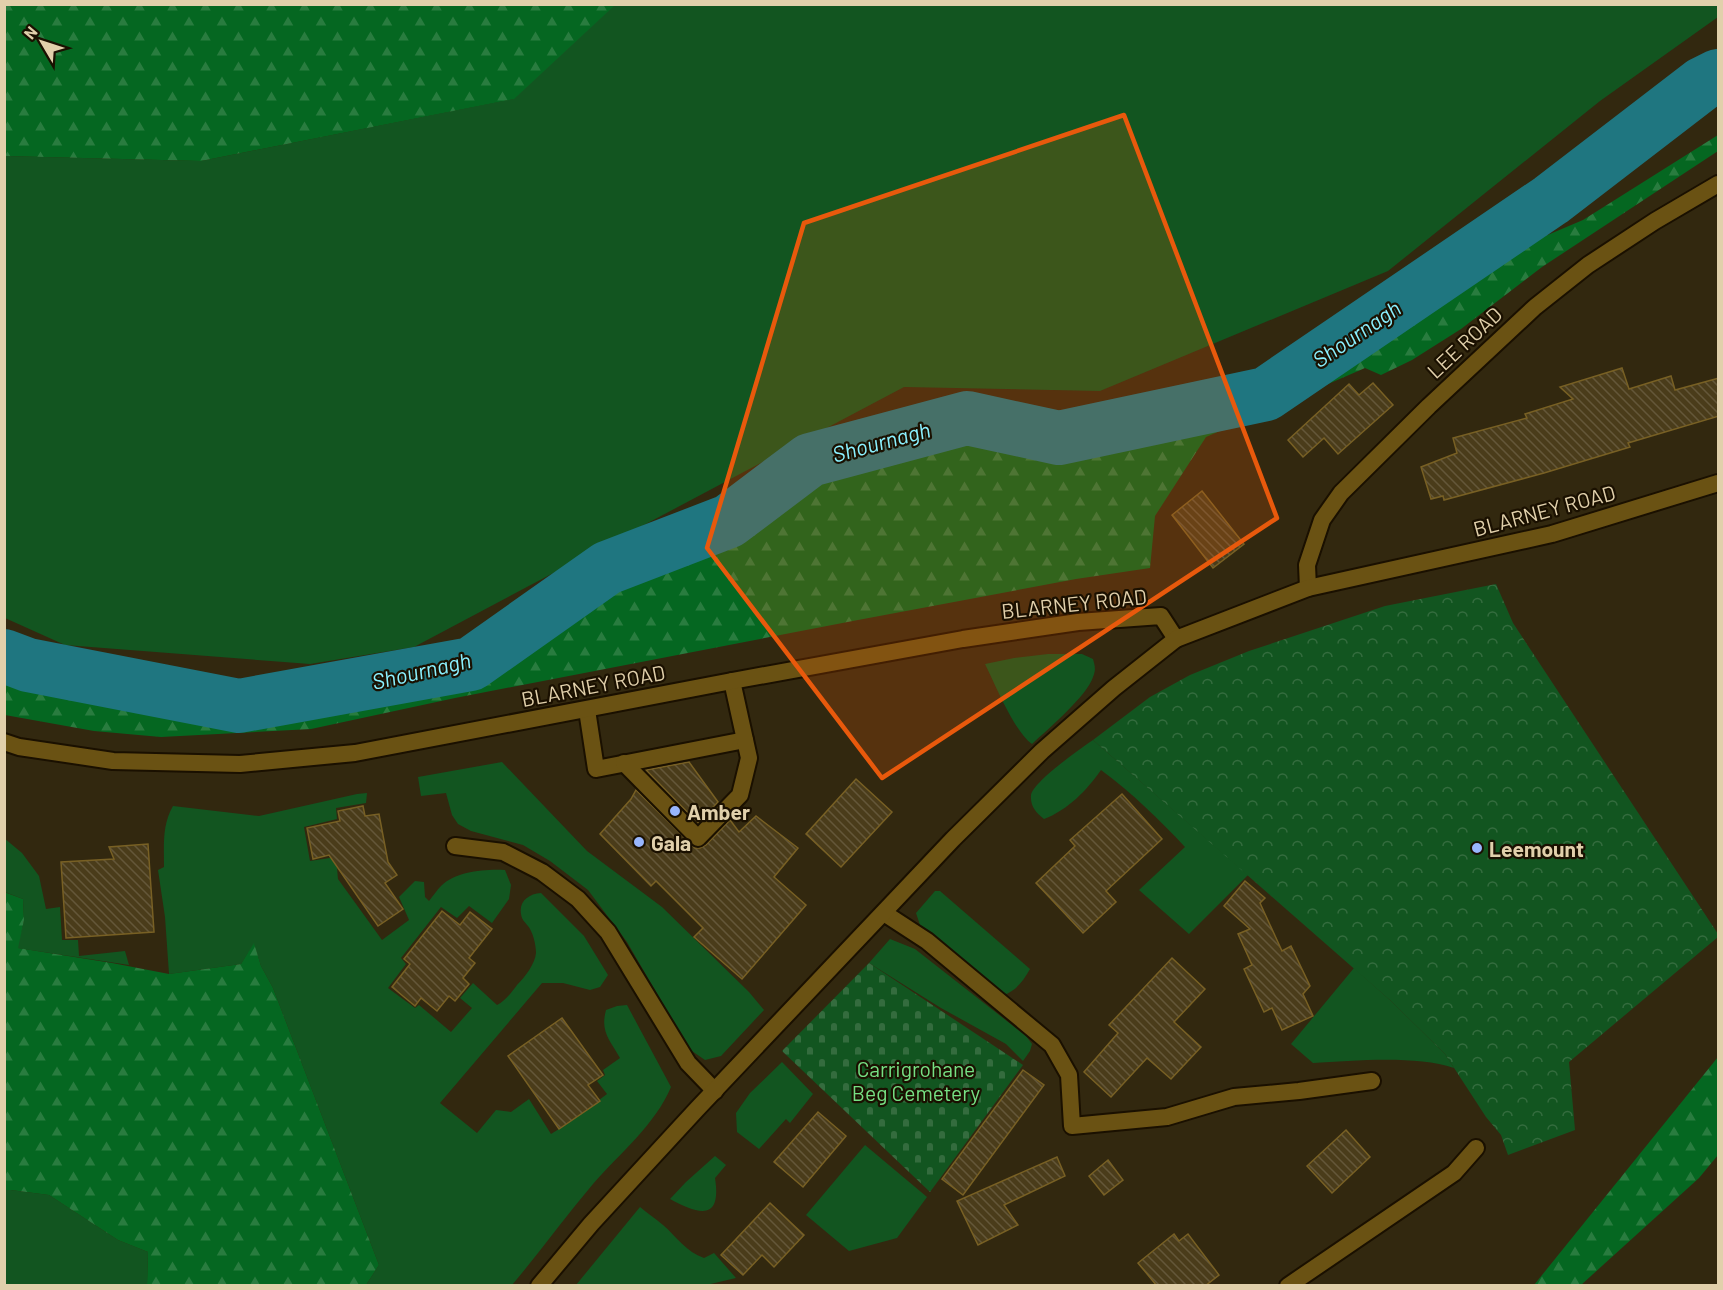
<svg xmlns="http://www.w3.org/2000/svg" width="1723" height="1290" font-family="Barlow,sans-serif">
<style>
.grass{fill:#125520}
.forest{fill:url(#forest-firs)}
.cemetery{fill:url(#cemetery-stones)}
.park{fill:url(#park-crowns)}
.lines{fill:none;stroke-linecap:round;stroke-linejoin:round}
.river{stroke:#1f7680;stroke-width:54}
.building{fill:url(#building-back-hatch);stroke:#786024;stroke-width:1.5}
.service-casing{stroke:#1a1000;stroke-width:20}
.minor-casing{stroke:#1a1000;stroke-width:20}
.tertiary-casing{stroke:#1a1000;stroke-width:20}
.secondary-casing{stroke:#1a1000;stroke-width:20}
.service{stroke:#6a5213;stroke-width:16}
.minor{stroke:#6a5213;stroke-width:16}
.tertiary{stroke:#6a5213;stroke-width:16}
.secondary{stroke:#6a5213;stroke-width:16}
.marked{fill:#e8590c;fill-opacity:0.2;stroke:#e8590c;stroke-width:4.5;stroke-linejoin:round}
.poi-dot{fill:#98b6fd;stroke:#1a1000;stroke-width:2}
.labels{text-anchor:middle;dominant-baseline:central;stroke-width:4.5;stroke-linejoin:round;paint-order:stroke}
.street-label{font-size:21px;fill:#e1d0ab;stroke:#1a1000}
.poi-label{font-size:21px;font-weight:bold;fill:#e1d0ab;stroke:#1a1000;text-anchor:start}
.park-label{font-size:21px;fill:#76e083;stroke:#1a1000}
.water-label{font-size:22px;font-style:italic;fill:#8bf1ff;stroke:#1a1000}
</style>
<defs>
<pattern id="forest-firs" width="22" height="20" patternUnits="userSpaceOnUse" patternTransform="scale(1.5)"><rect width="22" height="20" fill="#056721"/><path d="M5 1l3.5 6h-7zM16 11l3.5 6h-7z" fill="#297c3f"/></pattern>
<pattern id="cemetery-stones" width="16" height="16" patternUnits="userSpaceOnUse" patternTransform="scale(1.5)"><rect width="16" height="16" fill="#125520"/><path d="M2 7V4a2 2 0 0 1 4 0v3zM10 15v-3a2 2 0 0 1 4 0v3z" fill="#346c3e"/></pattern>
<pattern id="park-crowns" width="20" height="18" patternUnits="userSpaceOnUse" patternTransform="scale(1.5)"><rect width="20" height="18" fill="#125520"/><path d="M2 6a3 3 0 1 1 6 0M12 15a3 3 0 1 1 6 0" fill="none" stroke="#346c3e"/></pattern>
<pattern id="building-back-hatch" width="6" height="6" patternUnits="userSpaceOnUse" patternTransform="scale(1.5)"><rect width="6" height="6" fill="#4a3c1a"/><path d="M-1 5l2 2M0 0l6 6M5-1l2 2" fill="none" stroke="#645739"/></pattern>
</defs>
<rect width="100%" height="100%" fill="#32280f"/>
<!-- grass -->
<g class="grass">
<polygon points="612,5 1718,5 1718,17 1600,101 1388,271 1100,391 904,387 414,647 310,664 65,645 5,618 5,156 201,161 513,99"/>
<path d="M1048 654H1082L1093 659C1095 666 1096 670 1093 677 1087 696 1048 729 1032 744 1014 731 996 686 985 664L1014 658Z"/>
<path d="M1093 740 1248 875 1189 934 1139 890 1185 847C1159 819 1132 793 1101 770 1087 790 1068 810 1044 819 1036 813 1030 806 1031 795 1034 781 1080 749 1093 740Z"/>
<polygon points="502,762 587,851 662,907 749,992 764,1010 721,1056 705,1060 689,1049 627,942 588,890 550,861 523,845 471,831 458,824 452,815 446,793 421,796 418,777"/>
<path d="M367 793 366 803 336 808 337 819 304 827 310 861 336 857 338 879 382 940 409 920 399 897 415 881 424 882 425 897 429 901C433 896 437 890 441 886 456 871 485 869 505 870L511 885 509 899 492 923 469 906 457 918 441 907 401 958 406 964 388 988 415 1008 419 1005 451 1032 472 1008 460 998 473 983 497 1005C505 1001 512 992 517 985 525 977 535 964 536 953 536 945 533 932 528 926 525 922 524 922 522 918 517 903 527 894 541 893L584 936 608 975 600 987 590 990 563 983H542L440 1103 477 1133 496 1110 511 1112 529 1099 551 1134 567 1124 607 1094 597 1081 605 1075 603 1070 620 1058C610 1040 600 1032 606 1010L617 1006 627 1005 671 1087C655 1125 620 1153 593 1184 565 1217 540 1252 512 1285H366L379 1265 273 988 261 966 254 944 241 964 169 974 165 917 158 870 164 867C164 845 162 825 173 806L259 816 357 794Z"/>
<polygon points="4,838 22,853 39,876 46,909 60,907 62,940 78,940 79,956 125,951 129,965 17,948 24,920 23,899 5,892"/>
<path d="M935 891H940L1030 969C1023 981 1017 990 1004 995L921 928 916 913Z"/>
<polygon points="890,939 915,949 1026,1036 1032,1044 1030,1051 1023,1061 1006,1044 941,1008 869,963"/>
<path d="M1354 968 1391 1001 1445 1054 1454 1068C1415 1055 1354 1061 1313 1063L1291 1044Z"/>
<polygon points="782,1062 813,1094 790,1123 786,1119 759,1149 737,1132 736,1113 750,1093"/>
<polygon points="865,1145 927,1197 897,1238 849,1251 806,1215"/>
<path d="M715 1156 726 1165 715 1178C722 1222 698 1214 670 1199L686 1182Z"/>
<polygon points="4,1190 11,1190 49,1195 118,1240 148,1252 147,1285 5,1285"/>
<path d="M640 1207C647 1213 656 1219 663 1225 677 1237 686 1252 704 1258L714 1253 736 1278 702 1286 576 1285Z"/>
</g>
<!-- forest -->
<g class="forest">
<polygon points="5,4 615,4 615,5 514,99 201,161 5,156"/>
<polygon points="1718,135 1718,151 1542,267 1461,329 1412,360 1381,375 1365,368 1206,437 1155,516 1150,568 1076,579 858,620 455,698 311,729 161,737 94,731 5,715 5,665 229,715 327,700 467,673 576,610 681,556 760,522 816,473 966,427 1057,445 1166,428 1268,398 1517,248 1583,220"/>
<polygon points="4,892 23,899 24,920 18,948 112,963 169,974 241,964 254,943 261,966 273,988 379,1265 366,1285 147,1285 148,1252 118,1240 49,1195 11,1190 5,1190"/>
<polygon points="1718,1057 1718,1155 1699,1178 1581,1285 1534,1285"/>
</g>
<!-- cemetery -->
<polygon class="cemetery" points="869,963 1023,1065 930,1192 782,1051"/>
<!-- park -->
<polygon class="park" points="1496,584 1513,623 1718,934 1718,937 1569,1062 1575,1130 1508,1155 1501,1135 1486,1117 1445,1054 1391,1001 1093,740 1150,697 1190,675 1249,651 1385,606"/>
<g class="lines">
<!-- river -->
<polyline class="river" points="4,656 28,665 239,706 471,664 607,568 729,521 810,460 967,418 1059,438 1266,394 1551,200 1702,84 1718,76"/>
</g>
<!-- building -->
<g class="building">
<polygon points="1622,368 1629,389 1671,376 1675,390 1719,378 1719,416 1628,443 1630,447 1544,473 1444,500 1443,496 1431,499 1421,467 1457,453 1453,438 1527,418 1525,414 1573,399 1560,387"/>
<polygon points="1373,383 1393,405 1338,454 1324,438 1303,457 1288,440 1349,384 1359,395"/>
<polygon points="1202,491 1244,544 1213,568 1172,515"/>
<polygon points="689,762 718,802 698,823 646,770"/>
<polygon points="856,779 892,812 841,867 806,834"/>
<polygon points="636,790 695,848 700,848 706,845 730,820 739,832 756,816 798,848 774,877 806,905 742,979 694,937 703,928 656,881 651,886 600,834 631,799"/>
<polygon points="1122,794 1162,839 1106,891 1116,902 1083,933 1036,883 1075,846 1070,840"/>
<polygon points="363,806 365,816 379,814 388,862 397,875 385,883 403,909 378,926 329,855 313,859 307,828 340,821 338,811"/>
<polygon points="148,844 154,932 66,938 61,862 114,859 109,847"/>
<polygon points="1245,881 1265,898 1260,903 1282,951 1291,946 1310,986 1303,994 1313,1016 1282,1030 1272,1008 1264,1012 1244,969 1252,965 1238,934 1250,929 1224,906"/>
<polygon points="442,911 460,925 470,912 492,929 469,958 475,963 463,978 469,984 455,1001 449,996 437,1011 421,998 415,1006 392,987 410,964 404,959"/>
<polygon points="1172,958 1205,989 1174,1022 1201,1047 1171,1079 1147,1058 1111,1097 1084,1072 1118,1033 1109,1025"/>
<polygon points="562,1018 603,1075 588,1085 600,1101 559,1129 508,1056"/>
<polygon points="1023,1070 1044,1085 963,1195 942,1179"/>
<polygon points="818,1112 846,1136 803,1187 774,1162"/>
<polygon points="1346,1130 1370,1157 1332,1193 1307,1166"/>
<polygon points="1057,1157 1065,1176 1004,1205 1018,1225 978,1245 957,1201"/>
<polygon points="1108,1160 1123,1180 1104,1195 1089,1176"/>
<polygon points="770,1203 804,1235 774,1267 762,1255 743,1275 721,1255"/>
<polygon points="1174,1234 1179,1241 1188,1234 1219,1275 1205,1286 1157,1286 1138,1263"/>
</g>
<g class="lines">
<defs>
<g id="service">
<polyline points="587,710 596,769 745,740"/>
<polyline points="624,763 698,838 740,795 749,758 732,681"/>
<polyline points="884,913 927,941 1052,1045 1069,1075 1072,1126 1167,1117 1234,1097 1299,1091 1372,1081"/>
</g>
<g id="minor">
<polyline points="455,846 503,852 542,872 578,899 608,932 688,1063 715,1091"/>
<polyline points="1288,1286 1454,1173 1476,1148"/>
</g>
<polyline id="tertiary" points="1308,588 1307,565 1322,520 1341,493 1429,406 1535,307 1588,265 1655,221 1718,184"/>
<g id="secondary">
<polyline points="4,742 19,747 113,761 240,764 355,753 732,681 963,639 1078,622 1161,616 1176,639"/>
<polyline points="539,1286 591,1224 697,1109 953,839 1042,751 1114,688 1176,639 1308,588 1552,534 1718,483"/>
</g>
</defs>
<!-- service casing -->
<use href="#service" class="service-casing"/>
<!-- minor casing -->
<use href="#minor" class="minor-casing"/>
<!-- tertiary casing -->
<use href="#tertiary" class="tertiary-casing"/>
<!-- secondary casing -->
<use href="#secondary" class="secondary-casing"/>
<!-- service -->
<use href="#service" class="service"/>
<!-- minor -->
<use href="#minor" class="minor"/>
<!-- tertiary -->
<use href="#tertiary" class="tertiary"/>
<!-- secondary -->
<use href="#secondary" class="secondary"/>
</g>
<!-- marked area -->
<path class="marked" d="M1124 115 1277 518 882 778 707 548 804 223Z"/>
<!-- markers -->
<g class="poi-dot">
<circle cx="675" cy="811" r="6"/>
<circle cx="639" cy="842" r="6"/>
<circle cx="1477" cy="848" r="6"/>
</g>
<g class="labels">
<!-- street labels -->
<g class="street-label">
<text transform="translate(1464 342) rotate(-43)">LEE ROAD</text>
<text transform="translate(1544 510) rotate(-15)">BLARNEY ROAD</text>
<text transform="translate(1074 603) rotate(-6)">BLARNEY ROAD</text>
<text transform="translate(593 685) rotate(-11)">BLARNEY ROAD</text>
</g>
<!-- poi labels -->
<g class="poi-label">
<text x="687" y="811">Amber</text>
<text x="651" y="842">Gala</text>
<text x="1489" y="848">Leemount</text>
</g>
<!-- park labels -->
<g class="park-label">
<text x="916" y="1068">Carrigrohane<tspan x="916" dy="24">Beg Cemetery</tspan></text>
</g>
<!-- water labels -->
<g class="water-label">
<text transform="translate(1356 333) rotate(-34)">Shournagh</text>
<text transform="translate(881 441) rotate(-15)">Shournagh</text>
<text transform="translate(421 670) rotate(-13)">Shournagh</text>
</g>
</g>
<!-- border -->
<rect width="1723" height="1290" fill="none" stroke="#e1d0ab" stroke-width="12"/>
<!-- north arrow -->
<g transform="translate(42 42) rotate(309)" stroke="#1a1000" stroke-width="4.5" paint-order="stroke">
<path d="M0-4.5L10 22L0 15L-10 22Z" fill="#e1d0ab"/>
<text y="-9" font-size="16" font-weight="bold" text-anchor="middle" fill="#e1d0ab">N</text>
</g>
</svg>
